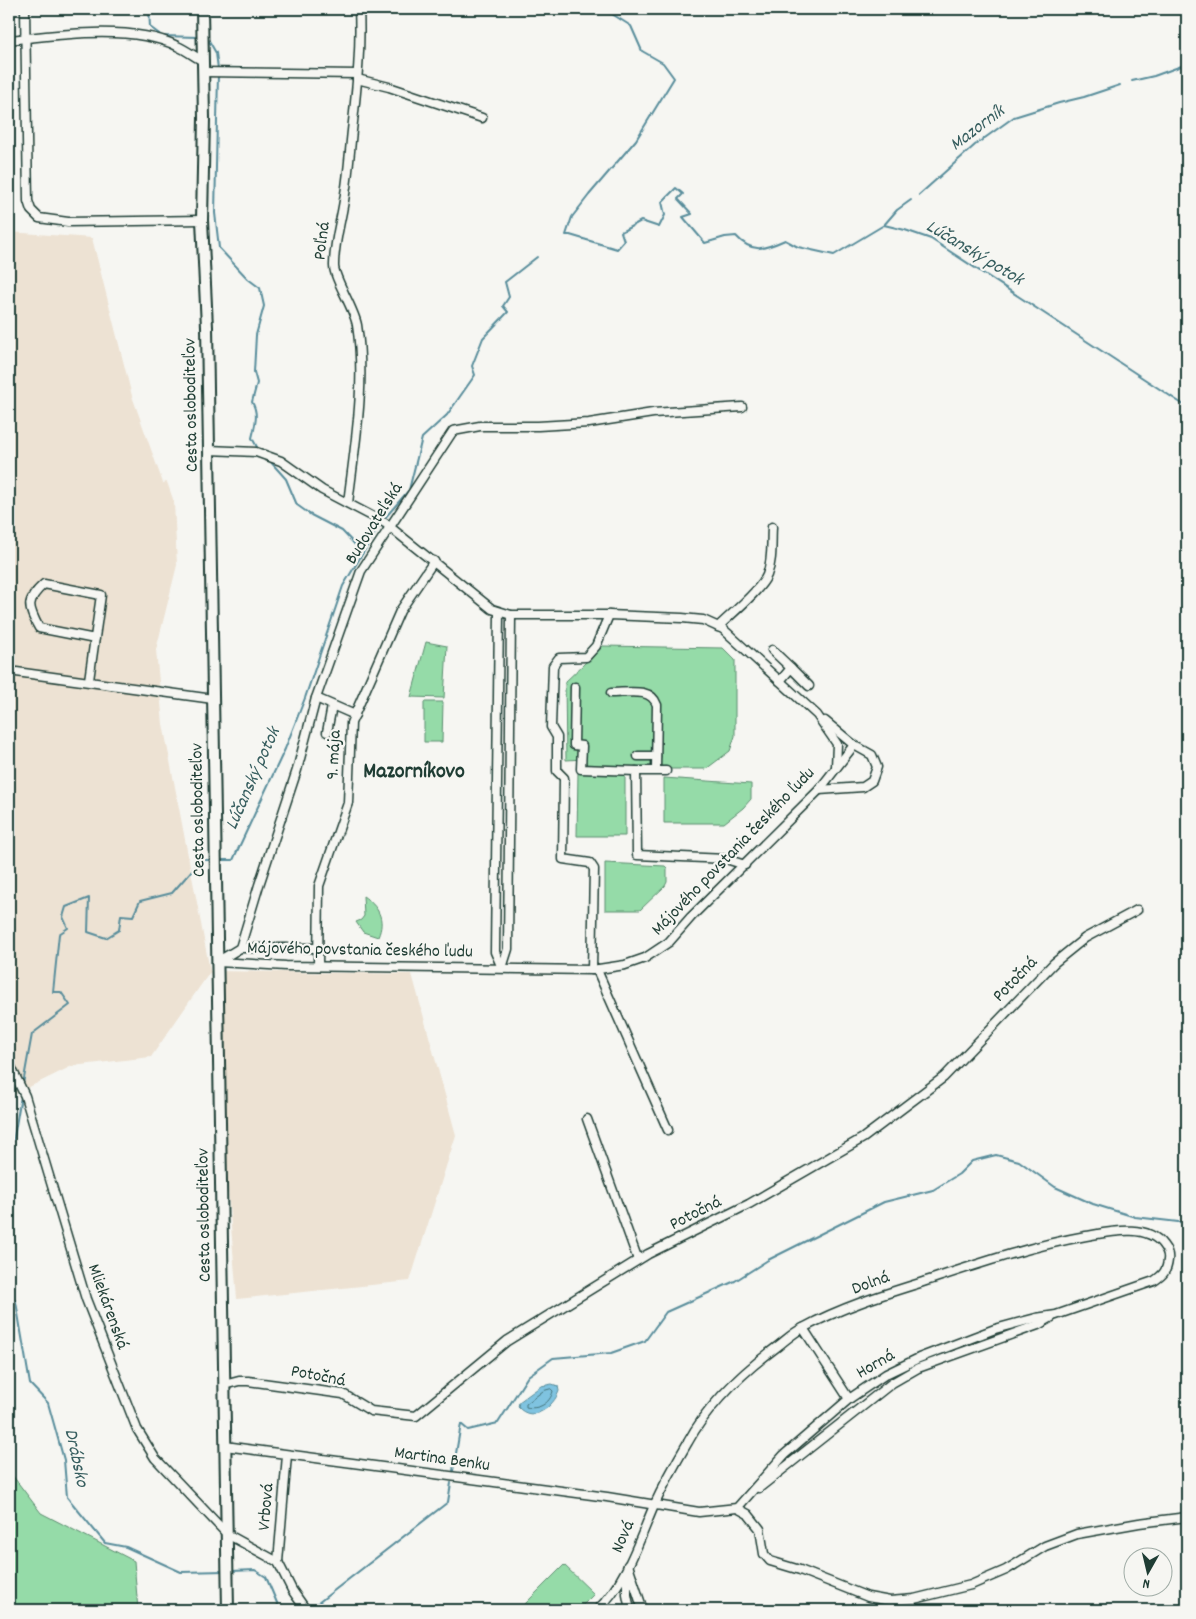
<svg xmlns="http://www.w3.org/2000/svg" width="1196" height="1619" font-family="Dekko,sans-serif">
<style>
.built{fill:#ede2d3}
.green{fill:#95dba8;stroke:#5a8c6e}
.water{fill:#7fc3e0;stroke:#598d9b}
.lines{fill:none;stroke-linecap:round;stroke-linejoin:round}
.shore{stroke:#457379;stroke-width:1}
.stream{stroke:#598d9b;stroke-width:2}
.minor-casing{stroke:#1f3d34;stroke-width:11}
.secondary-casing{stroke:#1f3d34;stroke-width:14}
.minor{stroke:#f6f6f2;stroke-width:8}
.secondary{stroke:#f6f6f2;stroke-width:10}
.labels{text-anchor:middle;dominant-baseline:central;stroke-width:4.5;stroke-linejoin:round;paint-order:stroke}
.street-label{font-size:18px;fill:#1f3d34;stroke:#f6f6f2}
.water-label{font-size:19px;font-style:italic;fill:#375e5f;stroke:#f6f6f2}
.district-label{font-size:22px;font-weight:bold;fill:#1f3d34;stroke:#f6f6f2}
</style>
<rect width="100%" height="100%" fill="#f6f6f2"/>
<filter id="ink" filterUnits="userSpaceOnUse"><feTurbulence type="fractalNoise" baseFrequency=".02" numOctaves="2"/><feDisplacementMap in="SourceGraphic" scale="10" xChannelSelector="R" yChannelSelector="G"/><feConvolveMatrix kernelMatrix="1 2 1 2 8 2 1 2 1" color-interpolation-filters="sRGB"/></filter>
<g filter="url(#ink)">
<!-- built -->
<polygon class="built" points="9,232 92,238 132,396 163,483 167,482 174,502 177,565 156,650 163,724 210,971 412,974 456,1135 410,1281 237,1299 210,972 151,1057 72,1066 9,1097"/>
<!-- green -->
<g class="green">
<polygon points="426,642 447,646 444,698 411,697"/>
<polygon points="603,646 723,648 735,660 735,736 730,751 706,769 665,769 661,767 658,764 649,768 588,768 585,759 566,760 565,682"/>
<polygon points="424,702 443,702 442,742 424,742"/>
<polygon points="578,772 625,773 625,836 577,836"/>
<polygon points="664,778 751,784 751,799 743,808 724,823 664,823"/>
<polygon points="605,863 665,866 667,868 667,882 665,886 640,910 605,910"/>
<path d="M363 896C378 906 386 919 378 937L363 932 356 922 361 920 364 916Z"/>
<polygon points="9,1471 41,1513 134,1561 138,1610 9,1610"/>
<polygon points="564,1565 594,1594 578,1610 519,1610"/>
</g>
<!-- water -->
<path class="water" d="M552 1384 558 1386 559 1391C554 1406 533 1424 518 1407L519 1402 541 1386Z"/>
<g class="lines">
<!-- shore -->
<path class="shore" d="M551 1389 553 1391C550 1404 538 1410 526 1407V1404L543 1391Z"/>
<!-- stream -->
<g class="stream">
<polyline points="149,9 150,27 162,36 198,37"/>
<path d="M589 9 612 14 631 26 642 51 663 63 674 78 636 140 589 195 572 217 566 235H570L617 249 624 241 621 232 641 221 659 227 665 215 662 202 676 188 683 194 678 199 692 214 683 217 705 243 725 237 736 236C752 254 765 249 785 240L798 247 834 255 884 225 905 230 931 239 1187 407"/>
<polyline points="206,38 208,39 216,53 218,69"/>
<path d="M218 74 215 213 219 248 248 279 260 288 264 306 256 335 254 372 257 383 252 402C259 414 255 425 252 438L257 447"/>
<polyline points="1132,81 1154,76 1187,64"/>
<polyline points="919,195 975,145 1014,117 1059,103 1084,97 1120,85"/>
<polyline points="884,225 897,210 911,200"/>
<polyline points="269,460 286,479 297,505 311,515 342,531 362,552"/>
<polyline points="384,519 409,490 422,438 447,415 475,375 472,366 483,338 508,312 503,306 509,297 505,282 537,257"/>
<polyline points="219,860 233,860 285,749 305,698 343,586 381,523"/>
<polyline points="23,1084 32,1034 70,1005 61,992 53,992 59,934 68,928 63,917 66,907 89,898 88,932 106,938 119,930 121,915 133,916 140,901 172,893 201,860 212,860"/>
<polyline points="9,1155 14,1137 21,1096"/>
<polyline points="9,1292 16,1302 30,1384 48,1403 64,1460 67,1497 105,1543 126,1547 181,1572 225,1571"/>
<polyline points="453,1471 461,1424 468,1430 498,1423 528,1376 553,1358 611,1353 645,1341 666,1312 735,1281 768,1260 884,1202 933,1190 959,1174 972,1161 996,1155 1019,1161 1055,1187 1093,1204 1135,1217 1187,1223"/>
<polyline points="232,1571 255,1570 266,1577 280,1610"/>
<polyline points="309,1610 448,1502 451,1483"/>
</g>
<defs>
<g id="minor">
<polyline points="25,9 28,201 31,210 39,218 68,222 202,220"/>
<path d="M9 40C56 35 133 24 177 46 186 50 194 56 203 61"/>
<polyline points="203,72 357,74"/>
<polyline points="357,79 389,87 482,118"/>
<polyline points="209,450 256,452 281,461 322,490 385,523 492,609 511,615 609,615 682,618 703,620 723,629 817,715 837,744 836,767"/>
<path d="M348 503C355 445 366 383 357 325 354 308 333 277 334 265 334 241 342 218 345 194 349 170 350 146 353 122 357 84 361 47 359 9"/>
<polyline points="499,612 495,952 502,968"/>
<path d="M718 627C730 615 761 590 767 575 773 560 771 543 772 527"/>
<polyline points="772,650 791,668"/>
<polyline points="9,671 213,699"/>
<path d="M89 680 101 595 44 584C25 601 28 607 39 628L95 639"/>
<polyline points="780,681 791,668 809,686"/>
<polyline points="575,687 574,745 582,746 581,769 636,771 637,855 726,859 745,865"/>
<path d="M611 693C628 693 651 687 657 705L656 770"/>
<polyline points="316,698 355,715"/>
<polyline points="327,732 332,706"/>
<polyline points="638,756 656,756"/>
<polyline points="636,771 666,771"/>
<polyline points="819,790 863,787 872,781 877,767 872,755 854,745 825,721"/>
<polyline points="240,948 317,948"/>
<polyline points="217,962 240,948 259,885 297,770 316,698 361,571 453,431 480,426 538,426 589,423 653,413 742,407"/>
<polyline points="218,962 286,966 592,970 625,965 645,958 669,942 691,917 819,790 854,745"/>
<polyline points="318,966 319,886 348,803 351,723 400,611 434,561"/>
<polyline points="502,968 508,949 511,615"/>
<polyline points="592,970 594,869 590,863 563,859 564,778 557,771 557,737 551,727 553,666 559,658 586,657 596,646 609,615"/>
<polyline points="597,970 668,1130"/>
<polyline points="9,1063 25,1096 86,1299 137,1429 155,1458 227,1534 278,1562 292,1590 306,1610"/>
<polyline points="587,1119 638,1260"/>
<polyline points="803,1328 849,1399"/>
<polyline points="224,1385 239,1381 248,1381 343,1394 371,1411 416,1416 507,1341 648,1254 749,1204 863,1138 944,1077 1054,963 1085,938 1137,910"/>
<path d="M225 1446 607 1497 699 1512 737 1508 784 1455 849 1399 886 1374 919 1358 995 1329 1036 1318 1056 1315 1154 1281C1163 1275 1167 1271 1168 1260 1169 1254 1167 1250 1163 1245 1147 1223 1110 1232 1086 1236 1030 1246 975 1265 920 1283 881 1295 840 1308 803 1328 794 1332 786 1340 778 1346 743 1372 709 1403 688 1442 675 1464 663 1486 653 1508 639 1541 624 1586 597 1610"/>
<polyline points="759,1488 892,1383 918,1368 1038,1325 1052,1317"/>
<polyline points="737,1508 748,1514 760,1529 764,1554 770,1561 800,1570 868,1597 890,1601 914,1599 971,1585 1006,1570 1045,1546 1077,1534 1139,1523 1187,1517"/>
<polyline points="278,1562 287,1455"/>
<polyline points="628,1565 643,1610"/>
<polyline points="627,1572 627,1595 630,1610"/>
</g>
<polyline id="secondary" points="202,9 204,118 202,220 207,327 228,1610"/>
</defs>
<!-- minor casing -->
<use href="#minor" class="minor-casing"/>
<!-- secondary casing -->
<use href="#secondary" class="secondary-casing"/>
<!-- minor -->
<use href="#minor" class="minor"/>
<!-- secondary -->
<use href="#secondary" class="secondary"/>
</g>
</g>
<g class="labels">
<!-- street labels -->
<g class="street-label">
<text transform="translate(323 241) rotate(-83)">Poľná</text>
<text transform="translate(192 405) rotate(-91)">Cesta osloboditeľov</text>
<text transform="translate(375 524) rotate(-58)">Budovateľská</text>
<text transform="translate(335 755) rotate(-87)">9. mája</text>
<text transform="translate(199 810) rotate(-91)">Cesta osloboditeľov</text>
<text transform="translate(734 852) rotate(-46)">Májového povstania českého ľudu</text>
<text transform="translate(360 951) rotate(1)">Májového povstania českého ľudu</text>
<text transform="translate(1016 980) rotate(-46)">Potočná</text>
<text transform="translate(696 1214) rotate(-27)">Potočná</text>
<text transform="translate(205 1215) rotate(-91)">Cesta osloboditeľov</text>
<text transform="translate(871 1284) rotate(-20)">Dolná</text>
<text transform="translate(107 1307) rotate(70)">Mliekárenská</text>
<text transform="translate(876 1365) rotate(-30)">Horná</text>
<text transform="translate(318 1377) rotate(11)">Potočná</text>
<text transform="translate(442 1460) rotate(8)">Martina Benku</text>
<text transform="translate(267 1507) rotate(-85)">Vrbová</text>
<text transform="translate(624 1537) rotate(-66)">Nová</text>
</g>
<!-- water labels -->
<g class="water-label">
<text transform="translate(978 129) rotate(-37)">Mazorník</text>
<text transform="translate(974 254) rotate(31)">Lúčanský potok</text>
<text transform="translate(254 779) rotate(-66)">Lúčanský potok</text>
<text transform="translate(75 1458) rotate(78)">Drábsko</text>
</g>
<!-- district labels -->
<g class="district-label">
<text x="414" y="772">Mazorníkovo</text>
</g>
</g>
<!-- margin -->
<rect width="1196" height="1619" fill="none" stroke="#f6f6f2" stroke-width="30"/>
<rect x="15" y="15" width="1166" height="1589" fill="none" stroke="#1f3d34" stroke-width="2" filter="url(#ink)"/>
<!-- north arrow -->
<g transform="translate(1148 1572) rotate(188)"><circle r="24" fill="#f6f6f2" stroke="#a0aca6"/>
<path d="M0-4L9 19L0 12L-9 19Z" fill="#1f3d34"/>
<text y="-8" font-size="14" font-weight="bold" text-anchor="middle" fill="#1f3d34">N</text>
</g>
</svg>
